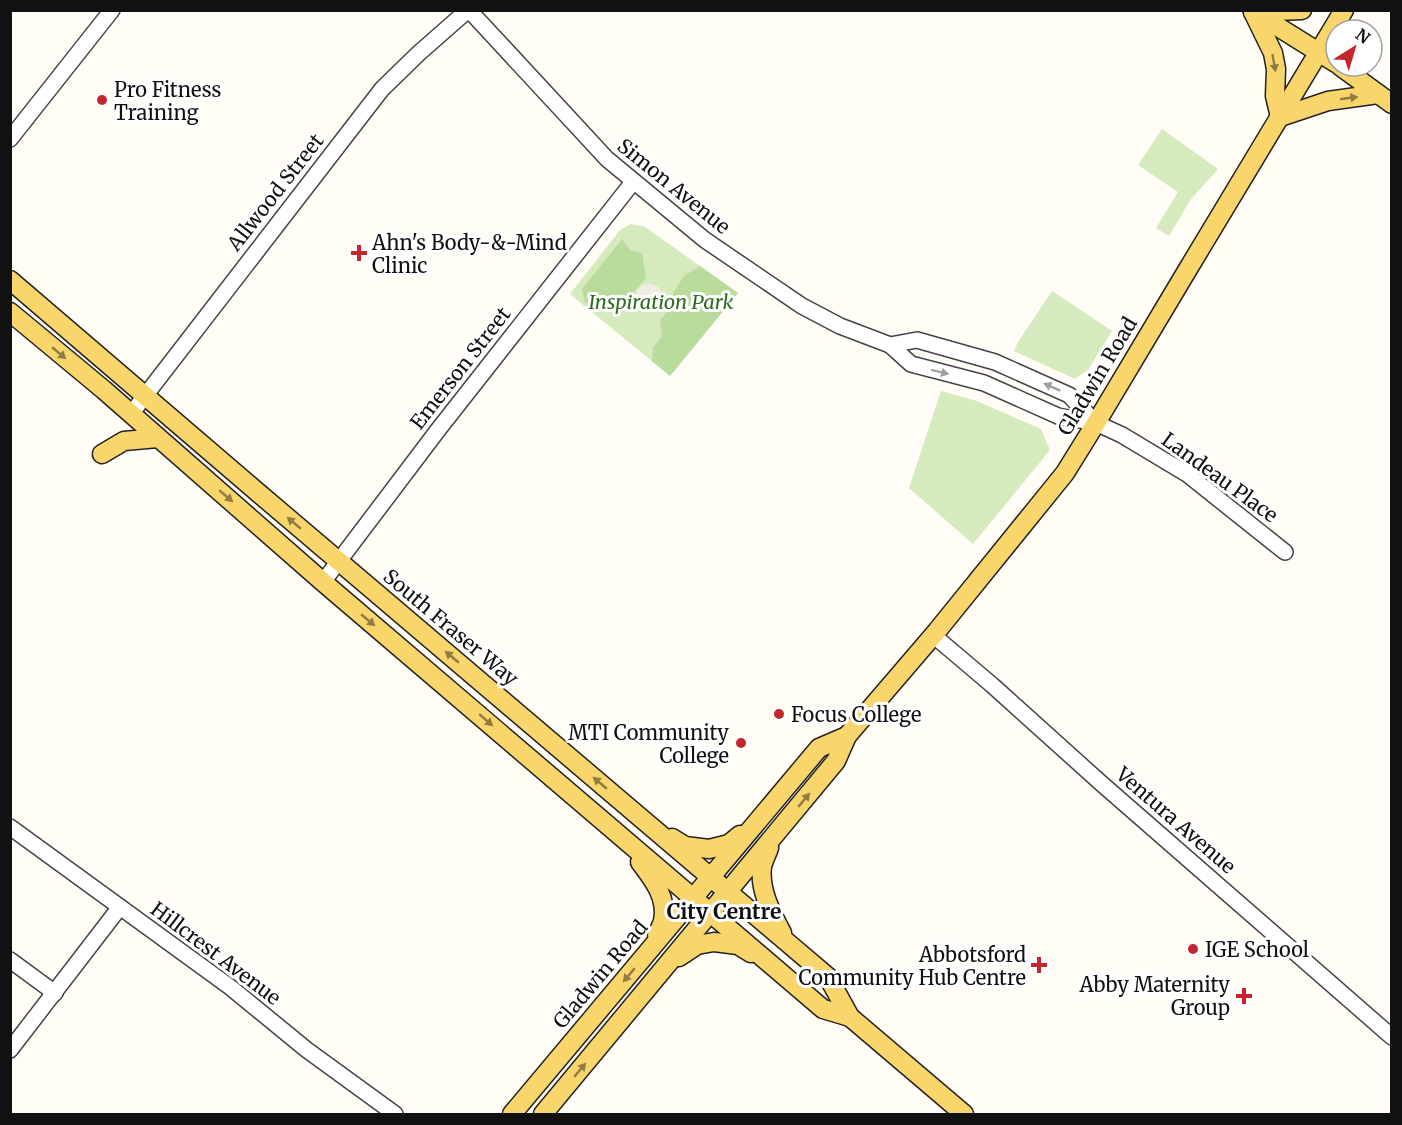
<svg xmlns="http://www.w3.org/2000/svg" width="1402" height="1125" font-family="Merriweather,serif">
<style>
.green{fill:#d5ebbd}
.forest{fill:#b9dc9c}
.plaza{fill:#f1ede2}
.lines{fill:none;stroke-linecap:round;stroke-linejoin:round}
.minor-casing{stroke:#444;stroke-width:18}
.major-casing{stroke:#222;stroke-width:21}
.minor{stroke:#fff;stroke-width:15}
.major{stroke:#f9d66b;stroke-width:18}
.oneway{fill:#917d42}
.oneway2{fill:#a0a0a0}
.poi-dot{fill:#c4262e;stroke:#fff;stroke-width:2}
.labels{text-anchor:middle;dominant-baseline:central;stroke-width:6;stroke-linejoin:round;paint-order:stroke}
.poi-label{font-size:20px;fill:#111;stroke:#fff;text-anchor:start}
.street-label{font-size:20px;fill:#111;stroke:#fff}
.park-label{font-size:20px;font-style:italic;fill:#2f6b1f;stroke:#fff}
.neighbourhood-label{font-size:21px;font-weight:bold;fill:#111;stroke:#fff}
</style>
<rect width="100%" height="100%" fill="#fffdf5"/>
<!-- green -->
<g class="green">
<polygon points="1162,129 1218,169 1191,199 1169,236 1156,228 1178,192 1138,165"/>
<polygon points="631,224 645,227 738,293 670,376 570,294 620,230"/>
<polygon points="1052,291 1112,331 1088,370 1075,379 1014,351 1018,342"/>
<polygon points="941,391 977,401 1041,429 1050,450 973,544 909,488"/>
</g>
<!-- forest -->
<g class="forest">
<path d="M622 239 630 250 642 253 646 278C630 296 630 300 605 297L599 305 585 303 582 289Z"/>
<polygon points="700,266 738,293 670,376 652,361 653,348 662,336 660,321 671,306 673,293 684,276"/>
</g>
<!-- plaza -->
<circle class="plaza" cx="649" cy="298" r="14"/>
<g class="lines">
<defs>
<g id="minor">
<polyline points="469,10 607,159 705,240 802,306 840,326 890,345 911,364 984,383 1058,416 1096,423 1122,435 1187,474 1285,552"/>
<polyline points="10,139 112,10"/>
<polyline points="890,345 917,340 995,362 1069,395 1096,423"/>
<polyline points="131,414 382,89 419,53 468,10"/>
<polyline points="323,582 438,430 633,182"/>
<polyline points="933,635 992,685 1102,784 1392,1037"/>
<polyline points="10,827 230,987 307,1050 395,1114"/>
<polyline points="10,960 55,993"/>
<polyline points="10,1050 120,907"/>
</g>
<g id="major">
<polyline points="1253,12 1273,53 1276,69 1275,96 1280,117"/>
<polyline points="1253,12 1302,10"/>
<polyline points="1254,12 1336,63"/>
<polyline points="1340,66 1392,104"/>
<polyline points="1280,117 1328,101 1378,94"/>
<polyline points="10,280 255,490 828,977 850,1017 964,1114"/>
<polyline points="10,312 104,390 323,582 823,1009 850,1017"/>
<polyline points="102,454 124,441 158,438"/>
<polyline points="672,838 685,846 709,849 729,844 740,835"/>
<path d="M769 848C767 854 763 861 762 867 759 890 772 914 782 933"/>
<path d="M640 862C653 879 668 898 663 921 662 925 659 930 657 935"/>
<polyline points="679,957 697,945 714,942 738,945 751,953"/>
<polyline points="512,1114 819,748 847,736"/>
<polyline points="543,1114 836,761 847,736 937,631 1065,473 1096,423 1188,269 1344,10"/>
</g>
</defs>
<!-- minor casing -->
<use href="#minor" class="minor-casing"/>
<!-- major casing -->
<use href="#major" class="major-casing"/>
<!-- minor -->
<use href="#minor" class="minor"/>
<!-- major -->
<use href="#major" class="major"/>
</g>
<!-- one-way arrows -->
<defs><path id="oneway-solid" d="M-6-.8H1V-3.2L6.5 0L1 3.2V.8H-6Z" transform="scale(1.5)"/></defs>
<g class="oneway">
<use href="#oneway-solid" transform="translate(1274 63) rotate(80)"/>
<use href="#oneway-solid" transform="translate(1349 98) rotate(-8)"/>
<use href="#oneway-solid" transform="translate(59 353) rotate(40)"/>
<use href="#oneway-solid" transform="translate(226 496) rotate(41)"/>
<use href="#oneway-solid" transform="translate(294 523) rotate(-140)"/>
<use href="#oneway-solid" transform="translate(368 620) rotate(40)"/>
<use href="#oneway-solid" transform="translate(452 657) rotate(-140)"/>
<use href="#oneway-solid" transform="translate(486 720) rotate(41)"/>
<use href="#oneway-solid" transform="translate(600 783) rotate(-140)"/>
<use href="#oneway-solid" transform="translate(804 800) rotate(-50)"/>
<use href="#oneway-solid" transform="translate(629 975) rotate(130)"/>
<use href="#oneway-solid" transform="translate(580 1070) rotate(-50)"/>
</g>
<g class="oneway2">
<use href="#oneway-solid" transform="translate(940 372) rotate(14)"/>
<use href="#oneway-solid" transform="translate(1052 387) rotate(-156)"/>
</g>
<!-- markers -->
<g class="poi-dot">
<circle cx="102" cy="100" r="6"/>
<path d="M356 244h6v6h6v6h-6v6h-6v-6h-6v-6h6z"/>
<circle cx="779" cy="714" r="6"/>
<circle cx="741" cy="743" r="6"/>
<circle cx="1193" cy="949" r="6"/>
<path d="M1036 956h6v6h6v6h-6v6h-6v-6h-6v-6h6z"/>
<path d="M1241 987h6v6h6v6h-6v6h-6v-6h-6v-6h6z"/>
</g>
<g class="labels">
<!-- poi labels -->
<g class="poi-label">
<text x="114" y="89">Pro Fitness<tspan x="114" dy="23">Training</tspan></text>
<text x="372" y="242">Ahn's Body-&amp;-Mind<tspan x="372" dy="23">Clinic</tspan></text>
<text x="791" y="714">Focus College</text>
<text x="729" y="732" text-anchor="end">MTI Community<tspan x="729" dy="23">College</tspan></text>
<text x="1205" y="949">IGE School</text>
<text x="1026" y="954" text-anchor="end">Abbotsford<tspan x="1026" dy="23">Community Hub Centre</tspan></text>
<text x="1230" y="984" text-anchor="end">Abby Maternity<tspan x="1230" dy="23">Group</tspan></text>
</g>
<!-- street labels -->
<g class="street-label">
<text transform="translate(674 186) rotate(39)">Simon Avenue</text>
<text transform="translate(275 192) rotate(-52)">Allwood Street</text>
<text transform="translate(460 368) rotate(-52)">Emerson Street</text>
<text transform="translate(1097 376) rotate(-59)">Gladwin Road</text>
<text transform="translate(1220 477) rotate(36)">Landeau Place</text>
<text transform="translate(451 627) rotate(40)">South Fraser Way</text>
<text transform="translate(1176 820) rotate(41)">Ventura Avenue</text>
<text transform="translate(216 953) rotate(37)">Hillcrest Avenue</text>
<text transform="translate(600 974) rotate(-50)">Gladwin Road</text>
</g>
<!-- park labels -->
<g class="park-label">
<text x="661" y="301">Inspiration Park</text>
</g>
<!-- neighbourhood labels -->
<g class="neighbourhood-label">
<text x="724" y="911">City Centre</text>
</g>
</g>
<!-- border -->
<rect width="1402" height="1125" fill="none" stroke="#111111" stroke-width="24"/>
<!-- north arrow -->
<g transform="translate(1354 48) rotate(37)"><circle r="28" fill="#ffffff" stroke="#a0a0a0" stroke-width="1.5"/>
<path d="M0-4.5L10 22L0 15L-10 22Z" fill="#c4262e"/>
<text y="-9" font-size="16" font-weight="bold" text-anchor="middle" fill="#111111">N</text>
</g>
</svg>
